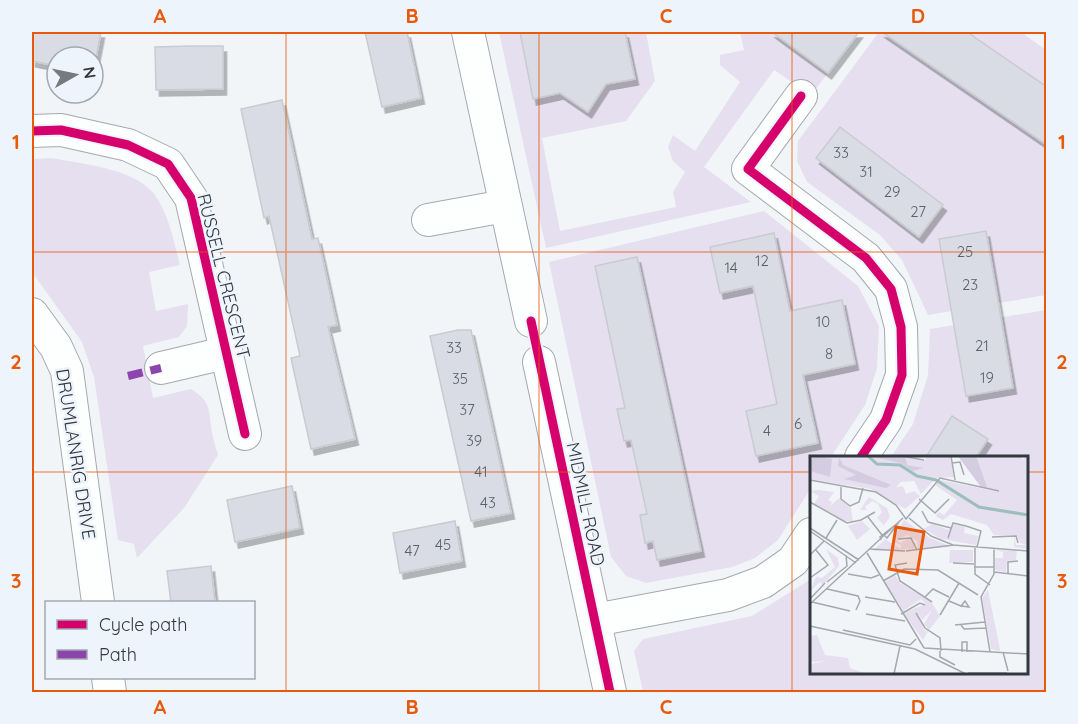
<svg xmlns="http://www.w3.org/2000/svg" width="1078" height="724" font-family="Quicksand,sans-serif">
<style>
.green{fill:#e5dff0}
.building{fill:#dadce5;stroke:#c9cbd0;stroke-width:1.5;filter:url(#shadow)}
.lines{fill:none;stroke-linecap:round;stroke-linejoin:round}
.street-casing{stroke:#a5a9ad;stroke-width:34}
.street{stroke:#fdfefe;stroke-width:32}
.quiet{stroke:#8e44ad;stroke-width:8;stroke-dasharray:15 8;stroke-linecap:butt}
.cycleway-casing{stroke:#eef4fc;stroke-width:13}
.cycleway{stroke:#d6006c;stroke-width:9}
.grid{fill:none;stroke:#e8590c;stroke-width:1.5;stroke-opacity:0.55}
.labels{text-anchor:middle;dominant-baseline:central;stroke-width:5;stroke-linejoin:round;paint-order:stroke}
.number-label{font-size:15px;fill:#5c6168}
.street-label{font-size:18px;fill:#32383f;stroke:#eef4fc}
.inset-river{fill:none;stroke:#9cbebd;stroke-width:3}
.inset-road{fill:none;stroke:#a5a9ae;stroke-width:1.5}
.view{fill:#e8590c;fill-opacity:0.15;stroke:#e8590c;stroke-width:3}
.inset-edge{fill:none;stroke:#32383f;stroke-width:3}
.neatline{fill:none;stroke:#e8590c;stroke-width:2}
.grid-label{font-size:20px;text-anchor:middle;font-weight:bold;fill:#e8590c}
</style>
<defs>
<filter id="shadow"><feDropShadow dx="3.5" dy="6" stdDeviation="0" flood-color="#0004"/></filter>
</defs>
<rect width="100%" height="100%" fill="#f2f5f8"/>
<!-- green -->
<g class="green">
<polygon points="499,32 646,32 655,81 626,121 542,138 560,231 676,207 673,192 685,172 673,161 668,147 673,135 695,151 740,82 720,65 720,55 744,50 740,32 772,32 828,73 811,95 774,70 704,167 751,202 546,248"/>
<polygon points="879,32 1021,32 1046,50 1046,295 928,315 902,260 880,235 807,182 797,161 798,141"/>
<path d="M51 158C82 164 135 168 155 195 169 215 174 242 180 265L149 272 156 311 188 304 187 326 179 337 143 346 153 398 191 389C208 400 209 406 211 426 212 435 215 445 218 455L184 508 137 558 134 544 118 540 94 377 82 342 32 272V159Z"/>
<polygon points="764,211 858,286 879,326 877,368 865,405 831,457 811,457 811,488 778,540 755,558 732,567 646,583 626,576 611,557 549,262"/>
<polygon points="1046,310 1046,692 643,692 634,651 643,639 752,616 811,579 811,672 1026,672 1026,457 891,457 913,424 928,375 930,329"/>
</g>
<!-- building -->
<g class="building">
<polygon points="32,32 101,32 93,73 93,57 57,57 57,66 32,61"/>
<polygon points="365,32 407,32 421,98 382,107"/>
<polygon points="520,32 625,32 635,79 606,84 588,112 560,93 533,99"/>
<polygon points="772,32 859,32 828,73"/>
<polygon points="882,32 967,32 1047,87 1047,145"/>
<polygon points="190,46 223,46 223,89 156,90 155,47"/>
<polygon points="282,100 312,239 318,238 337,325 328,327 355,439 311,449 291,358 300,356 269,216 264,218 241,109"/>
<polygon points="840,127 943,205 919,237 816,158"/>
<polygon points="986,231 1013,388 966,396 939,239"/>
<polygon points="774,233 790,311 842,300 855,364 803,375 818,443 756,456 746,411 777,404 753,286 720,293 710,247"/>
<polygon points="637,257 701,551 657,560 653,541 645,543 640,515 647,514 631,440 624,441 617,409 625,408 595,266"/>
<polygon points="458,330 471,330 511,513 471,521 430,336"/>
<polygon points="952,416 988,439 976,457 926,457"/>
<polygon points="292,486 300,528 235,542 227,500"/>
<polygon points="455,521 462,561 400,573 393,533"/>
<polygon points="211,566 215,603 171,603 167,571"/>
</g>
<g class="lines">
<defs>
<g id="street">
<polyline points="468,32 531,321"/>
<polyline points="801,96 748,169 866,258 891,289 901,327 902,375 886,420 861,457"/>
<polyline points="32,131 61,130 128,145 168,164 191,198 245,434"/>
<polyline points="428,220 505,206"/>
<polyline points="32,314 56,347 67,371 98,602"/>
<polyline points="539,362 610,692"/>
<polyline points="161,368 225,353"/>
<polyline points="595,620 728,595 763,582 793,561 811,534"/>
<polyline points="108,678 110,692"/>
</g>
</defs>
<!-- street casing -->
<use href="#street" class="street-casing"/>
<!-- street -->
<use href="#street" class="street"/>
<!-- quiet -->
<polyline class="quiet" points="128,376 161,368"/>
<defs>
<g id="cycleway">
<polyline points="801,96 748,169 866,258 891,289 901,327 902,375 886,420 861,457"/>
<polyline points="32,131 61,130 128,145 168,164 191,198 245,434"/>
<polyline points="531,321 610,692"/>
</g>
</defs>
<!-- cycleway casing -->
<use href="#cycleway" class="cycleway-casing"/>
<!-- cycleway -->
<use href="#cycleway" class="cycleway"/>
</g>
<!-- grid -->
<path class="grid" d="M286 32V692M539 32V692M792 32V692M32 252H1046M32 472H811M1026 472H1046"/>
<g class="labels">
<!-- number labels -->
<g class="number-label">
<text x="841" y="152">33</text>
<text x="866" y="171">31</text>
<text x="892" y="191">29</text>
<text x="918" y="211">27</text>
<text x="965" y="251">25</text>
<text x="762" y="260">12</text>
<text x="731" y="267">14</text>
<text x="970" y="284">23</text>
<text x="823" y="321">10</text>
<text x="982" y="345">21</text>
<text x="454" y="347">33</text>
<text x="829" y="353">8</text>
<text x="987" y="377">19</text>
<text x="460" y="378">35</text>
<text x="467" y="409">37</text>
<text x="798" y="423">6</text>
<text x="767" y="430">4</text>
<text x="474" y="440">39</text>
<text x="481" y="471">41</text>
<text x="488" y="502">43</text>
<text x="443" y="544">45</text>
<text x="412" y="550">47</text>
</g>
<!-- street labels -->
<g class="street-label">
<text transform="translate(224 276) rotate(76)">RUSSELL CRESCENT</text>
<text transform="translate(76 454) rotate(81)">DRUMLANRIG DRIVE</text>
<text transform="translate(586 504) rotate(78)">MIDMILL ROAD</text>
</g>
</g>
<!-- overview -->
<g transform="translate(810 456)">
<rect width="218" height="218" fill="#f2f5f8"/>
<path d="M0 0H88L115 4 117 0H140L144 21 126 22 111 38 104 25 91 26 86 31 93 30 96 38 104 35 110 40 95 53 61 33 0 23ZM148 0H212V4L217 0V93L204 91V81L206 89H217L210 87 207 80 184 79 177 69 141 58 133 64 125 60 129 56 134 59 147 44 125 29 130 24 189 36 171 31ZM9 34 24 36 18 44 22 46 20 50 29 42 41 52 43 65H32L4 48 9 40 0 35ZM59 41 77 52 80 61 74 69 67 62 72 56 68 48 62 45 55 51 57 54H50ZM94 64 120 82 142 91 108 93 107 85 97 79 87 84 90 87 99 82 106 88 104 93 63 95 75 83 91 93V89L82 85ZM52 65 60 73 47 84 38 70ZM122 68 139 74 144 68 155 71 154 77 168 80 166 89 131 83 114 73ZM16 93 28 102 29 110 13 129 10 126 0 135 6 121 12 122 25 111ZM140 94H163V106L139 107ZM185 94 207 95 206 104 197 105 196 116 185 114V102H193V96ZM85 119 90 127 122 147 130 160 119 174 114 168 122 154 112 164 108 157 114 174 118 175 113 184 93 157 116 148 111 143 93 155 75 126ZM178 134 190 193 189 195 181 193 172 142ZM7 179 15 199 38 202 40 212 54 217H0V208L17 205 0 206V180Z" fill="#e5dff0"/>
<path d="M5 0 22 3 20 21 0 15V5ZM58 0 95 1 97 9 113 12 103 15 91 7ZM148 0H166L177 31H171ZM29 1 33 9 81 29 76 32 34 23 46 19 28 10Z" fill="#d4cce0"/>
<path class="inset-river" d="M58 0 67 8 90 9 107 20 126 24 169 51 218 59"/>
<path class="inset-road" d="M92 0 114 4M141 0 145 24M142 7 150 6 154 19M0 24 66 36 86 49 96 63 130 22 189 35M31 29V43L40 50 49 46 53 32M109 43 125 57 139 43M0 46 37 67 51 64 65 56M112 55 118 66 141 72M58 61 72 79M99 62 121 80 143 89 218 95M0 72 49 104M0 75 46 107M75 80 77 82 89 66M182 81 206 80 208 87M16 82 27 64M138 82 143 67 156 70 171 75 167 91M88 83 101 82 107 94M71 84 70 81 89 66M165 92V118L180 129M60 93 95 95M96 95 143 89M57 97 114 192M0 99 14 85M97 107 85 109 90 125 122 146M143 107 164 108M164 111H184M184 116 218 120M38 118 61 122 69 119M198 118V106L208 105M0 122 18 109 6 94M73 125 94 113 128 114 168 139M17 126 37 110 36 99M17 133 48 140 50 145 46 154M55 141 85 146M115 141 123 133 139 141M0 143 15 127M139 145 151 150 155 145 159 151 151 150M2 146 40 155M0 148 93 62M106 157 115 172 130 182 131 195M56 158 95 165M91 158 110 147 115 149M130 159 149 127M145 169 175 166M151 169 154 173 176 172M0 170 105 193 156 218M33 174 100 189 106 183M114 192 218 198M130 195V201L145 209M152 196V186H157V196M180 196 171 141 184 118V92M193 196 198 215M158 217H197M84 218 90 190"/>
<path class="view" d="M86 71 114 76 107 118 79 113Z"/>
<rect width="218" height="218" class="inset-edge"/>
</g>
<!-- border -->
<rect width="1078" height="724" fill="none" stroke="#eef4fc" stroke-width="66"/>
<!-- legend -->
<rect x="45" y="601" width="210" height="78" fill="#eef4fc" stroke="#a3a9b0" stroke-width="1.5"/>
<rect x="57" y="620" width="30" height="9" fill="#d6006c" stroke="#a3a9b0" stroke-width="1.5"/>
<text x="99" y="631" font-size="18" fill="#32383f">Cycle path</text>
<rect x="57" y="650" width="30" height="9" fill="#8e44ad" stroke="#a3a9b0" stroke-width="1.5"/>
<text x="99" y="661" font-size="18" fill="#32383f">Path</text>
<!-- north arrow -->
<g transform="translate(75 75) rotate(81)"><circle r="28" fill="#eef4fc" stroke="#a3a9b0" stroke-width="1.5"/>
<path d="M0-4.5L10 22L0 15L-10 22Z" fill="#757a80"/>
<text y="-9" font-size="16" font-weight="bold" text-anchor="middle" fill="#32383f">N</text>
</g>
<rect x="33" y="33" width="1012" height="658" class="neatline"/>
<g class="grid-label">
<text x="160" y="23">A</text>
<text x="412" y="23">B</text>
<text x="666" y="23">C</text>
<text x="918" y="23">D</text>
<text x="16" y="149">1</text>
<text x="1062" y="149">1</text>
<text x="16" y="369">2</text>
<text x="1062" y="369">2</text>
<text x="16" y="588">3</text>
<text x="1062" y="588">3</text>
<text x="160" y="714">A</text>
<text x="412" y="714">B</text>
<text x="666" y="714">C</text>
<text x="918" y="714">D</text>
</g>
</svg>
